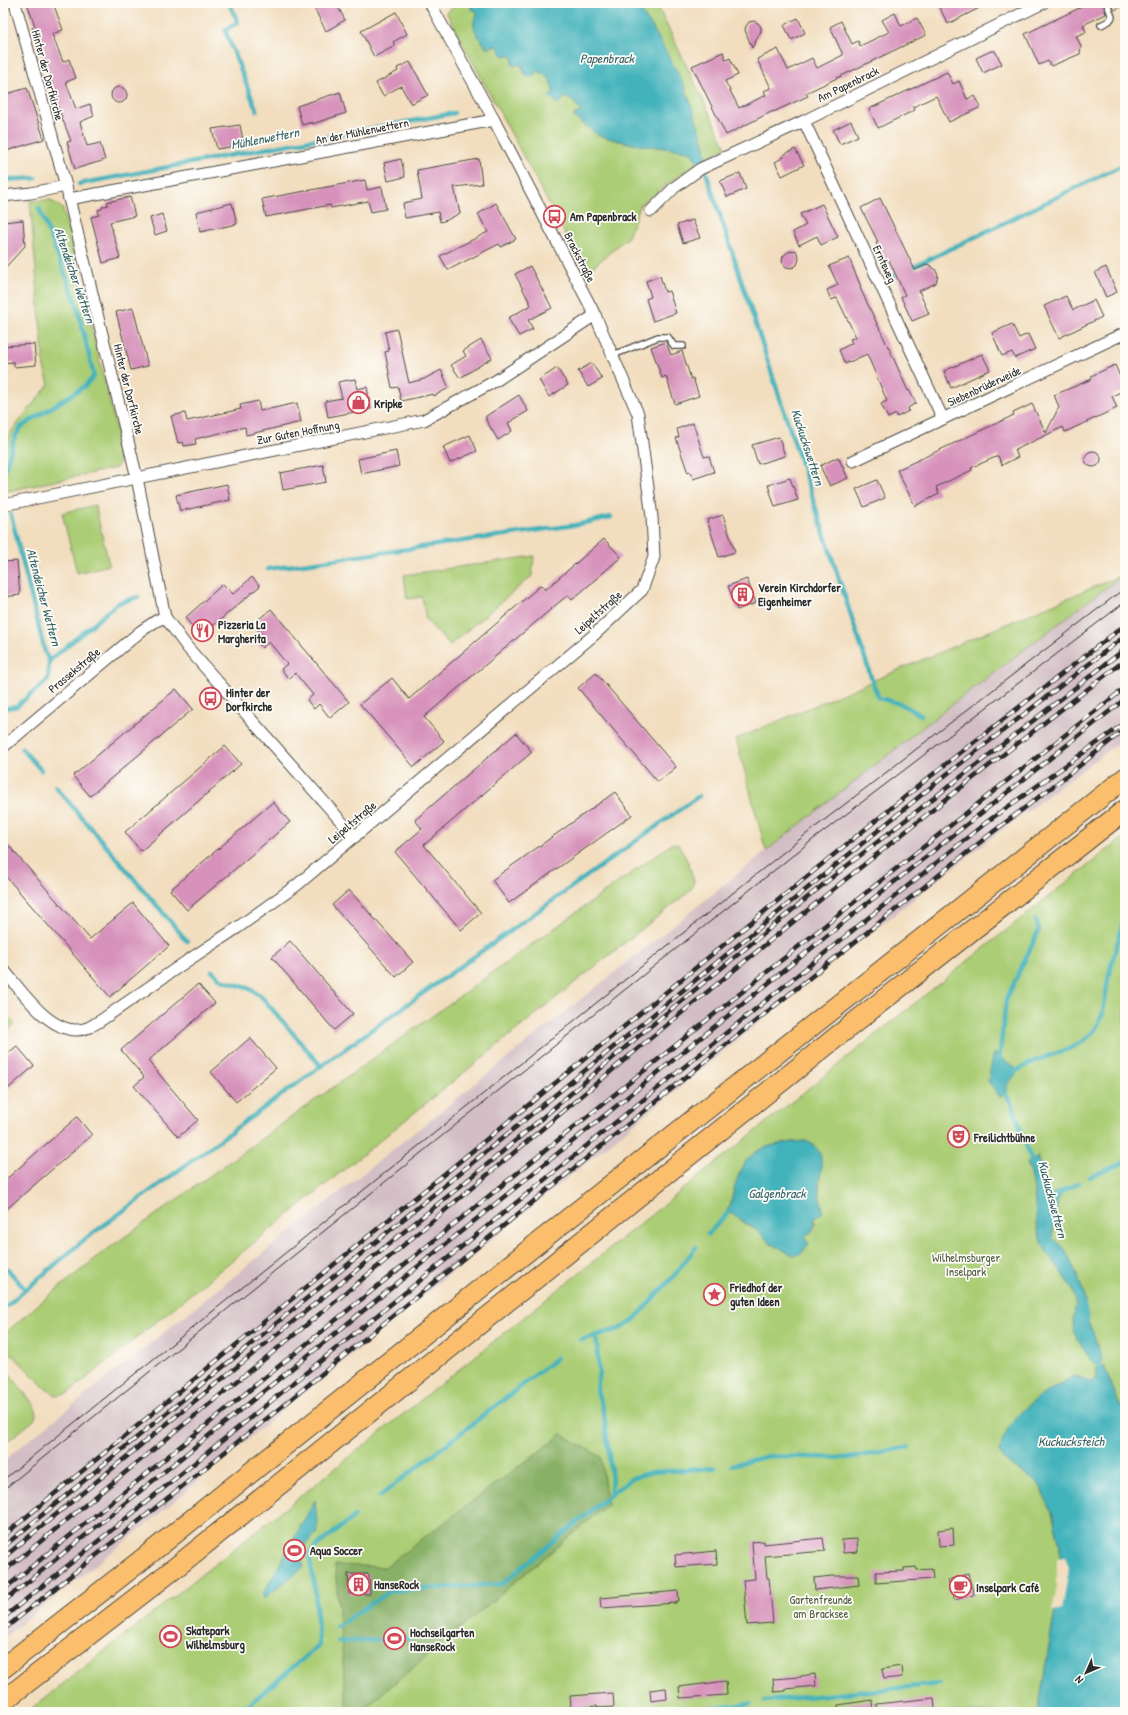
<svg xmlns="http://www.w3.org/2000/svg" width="1128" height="1715" font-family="'Patrick Hand',sans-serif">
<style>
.industrial{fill:#d2bec4}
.green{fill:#abcd75;stroke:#6b7c50;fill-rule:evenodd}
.forest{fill:#88b066;stroke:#5a6e48}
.water{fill:#42b2bb;stroke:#366e73}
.pier{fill:#f2debf}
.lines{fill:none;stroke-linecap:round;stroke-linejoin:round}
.stream{stroke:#42b2bb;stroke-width:4.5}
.building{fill:#d792bb}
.lane-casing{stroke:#494641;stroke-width:8}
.street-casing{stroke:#494641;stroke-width:13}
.highway-casing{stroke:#494641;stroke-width:22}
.lane{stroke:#fff;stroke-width:5.5}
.street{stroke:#fff;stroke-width:11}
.highway{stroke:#fabe6d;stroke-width:20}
.tram{stroke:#2b2b2b;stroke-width:1}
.rail-casing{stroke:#2b2b2b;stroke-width:4.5}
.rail{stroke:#fdfcf7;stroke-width:3;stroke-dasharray:9;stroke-linecap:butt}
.labels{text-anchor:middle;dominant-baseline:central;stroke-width:3.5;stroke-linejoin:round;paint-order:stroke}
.street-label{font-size:12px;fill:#2b2b2b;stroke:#fdfcf7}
.poi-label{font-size:12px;font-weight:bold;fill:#2b2b2b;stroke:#fdfcf7;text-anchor:start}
.park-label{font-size:12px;fill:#515c41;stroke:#fdfcf7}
.water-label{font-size:13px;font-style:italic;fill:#346165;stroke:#fdfcf7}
</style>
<rect width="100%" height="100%" fill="#fdfcf7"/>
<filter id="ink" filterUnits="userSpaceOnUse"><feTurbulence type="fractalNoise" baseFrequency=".025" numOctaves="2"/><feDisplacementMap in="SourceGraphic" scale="8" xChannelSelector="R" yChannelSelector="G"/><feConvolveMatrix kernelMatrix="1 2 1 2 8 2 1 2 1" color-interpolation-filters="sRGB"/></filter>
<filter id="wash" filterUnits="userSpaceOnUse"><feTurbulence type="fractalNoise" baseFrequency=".012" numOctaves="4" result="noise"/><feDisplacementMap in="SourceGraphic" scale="16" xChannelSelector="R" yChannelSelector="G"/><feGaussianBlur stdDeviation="0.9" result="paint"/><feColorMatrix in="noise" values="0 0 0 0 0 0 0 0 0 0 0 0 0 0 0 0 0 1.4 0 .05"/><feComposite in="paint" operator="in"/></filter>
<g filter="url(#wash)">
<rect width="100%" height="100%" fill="#f2debf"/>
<!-- industrial -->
<polygon class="industrial" points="1125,574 1125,738 986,842 805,985 290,1404 147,1524 3,1638 3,1461 749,865 950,706"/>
<!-- green -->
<g class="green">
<polygon points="461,3 471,3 471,9 476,11 478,14 482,42 487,48 492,48 494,45 513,58 512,63 515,66 517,64 522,66 523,70 535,74 537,70 549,78 554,93 549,96 560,101 566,97 576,104 581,111 573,116 599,136 633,144 690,151 698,162 641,204 628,237 586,273 446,12"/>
<polygon points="635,3 656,3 726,147 706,158 705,146 653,28"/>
<polygon points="51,200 63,209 123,457 116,468 3,492 3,442 49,384 44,367 30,201"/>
<polygon points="95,505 109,565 77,573 62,513"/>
<polygon points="534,556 532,576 450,645 426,620 422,597 407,599 404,575"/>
<polygon points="1124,574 950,706 766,851 736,739"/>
<path d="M1125 836V1412L1120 1406 1104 1366 1097 1368V1378L1091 1382 1079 1377 1074 1376 1034 1401 1020 1413 1005 1461 1035 1481 1041 1489 1052 1512 1060 1546 1059 1587 1038 1712H27C396 1424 758 1126 1125 836ZM806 1141 821 1172 819 1185V1198L823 1209 822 1213 814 1219 816 1224 804 1236 805 1238 793 1255 771 1244 758 1231 747 1225 727 1209 730 1206C743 1152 751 1145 806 1141Z"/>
<polygon points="673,843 679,845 689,864 694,882 690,891 598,964 67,1394 56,1395 46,1389 3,1345 3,1335 41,1302 101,1254"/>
<polygon points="3,1012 15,1024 3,1036"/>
<polygon points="3,1365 33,1404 37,1413 34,1420 3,1445"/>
</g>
<!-- forest -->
<polygon class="forest" points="562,1434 601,1457 607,1505 360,1712 347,1712 335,1565 385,1567"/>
<!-- water -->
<g class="water">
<path d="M471 3H635L653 28 685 86 705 146 706 158 698 162 690 151 633 144 599 136 573 116 581 111 576 104 566 97 558 104 549 96 554 93 549 78 537 70 535 76 529 77 525 74 522 66 517 64 514 67 512 63 513 58 509 55 504 56 501 53 499 48 494 45 487 48C480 39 467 25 478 14L476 11 471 9Z"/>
<path d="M994 1053C1002 1057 1007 1063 1015 1067L1017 1073 1007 1085V1090L1000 1097 988 1081Z"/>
<path d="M806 1141C831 1152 818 1171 819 1191 819 1199 824 1206 822 1213L814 1219C816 1227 813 1233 804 1236L809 1243 801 1254 793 1255 771 1244 758 1231 729 1212 727 1209 730 1206C742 1152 752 1145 806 1141Z"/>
<path d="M1038 1157V1161C1048 1171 1034 1188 1050 1195L1059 1191 1062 1194 1058 1199 1052 1237 1065 1249 1078 1277 1084 1293 1087 1320 1093 1332 1103 1362 1096 1365C1086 1354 1074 1338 1073 1323 1073 1315 1077 1306 1075 1298 1072 1280 1048 1259 1041 1241 1032 1216 1038 1187 1027 1163Z"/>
<path d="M1104 1366 1120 1406 1125 1412V1712H1038L1059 1587 1060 1546 1052 1512 1041 1489 1035 1481 1005 1461 999 1452C1007 1413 1042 1394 1074 1376L1079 1377 1091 1382 1097 1378V1368Z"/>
<path d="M315 1500 318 1533C306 1541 298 1552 304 1567L263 1599V1594Z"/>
</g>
<!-- pier -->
<polygon class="pier" points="1065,1557 1069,1568 1062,1610 1052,1611 1057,1587 1057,1558"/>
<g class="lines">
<!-- stream -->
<g class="stream">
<polyline points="229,3 238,22 225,30 257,111"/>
<polyline points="702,160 874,686 879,698 901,704 921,715"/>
<polyline points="3,180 36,178"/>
<polyline points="79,184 454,113"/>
<polyline points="909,269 1125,164"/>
<polyline points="891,277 900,273"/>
<polyline points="3,475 15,437 21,427 85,386 94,376 76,302 39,208"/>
<polyline points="11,515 45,652 49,661"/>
<polyline points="268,569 575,525 611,517"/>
<polyline points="3,709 17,706 48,680 49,661 118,603 138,597"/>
<polyline points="22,749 41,770"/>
<polyline points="55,786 187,941"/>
<polyline points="212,971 222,980 248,988 260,995 321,1066"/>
<polyline points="999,1061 1006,1000 1039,930 1036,920"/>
<path d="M1016 1071C1022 1068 1029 1064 1035 1061 1053 1053 1076 1050 1090 1035 1107 1019 1104 996 1109 975 1114 955 1119 935 1125 916"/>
<polyline points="1002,1089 1012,1104 1033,1165"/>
<polyline points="1090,1177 1125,1162"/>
<polyline points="1055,1195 1078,1183"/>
<polyline points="708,1234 729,1212"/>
<polyline points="3,1264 25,1289"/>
<polyline points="1084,1305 1087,1321"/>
<polyline points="3,1309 85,1239 321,1066 699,796"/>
<polyline points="596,1335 599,1372 597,1390 604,1414 612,1480 610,1495"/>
<polyline points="580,1340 619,1329 632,1322 673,1277 696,1247"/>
<polyline points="1097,1358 1100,1367"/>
<polyline points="732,1465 769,1456 849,1458 909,1447"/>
<polyline points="380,1496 557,1358"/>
<polyline points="336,1627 390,1591 502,1584 610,1495 632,1478 652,1472 715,1468"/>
<polyline points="338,1642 410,1638"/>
<polyline points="764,1701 940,1684"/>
<polyline points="240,1712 319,1645 315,1590 309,1554 318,1545 355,1516"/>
<polyline points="680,1712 750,1704"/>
</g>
</g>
<g id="blocks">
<!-- building -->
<g class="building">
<polygon points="27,3 53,3 63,30 52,34 63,62 69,59 76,78 66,82 76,109 90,104 94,116 80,122 87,146 100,143 105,160 75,169 67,142 71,141 54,97 57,96 32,28 35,26"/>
<polygon points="319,3 336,3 345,20 326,31 313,6"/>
<polygon points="937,3 989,3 948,24"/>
<polygon points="1090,3 1103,3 1106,14 1083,25 1086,32 1076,36 1081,46 1080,54 1051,66 1048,61 1039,65 1025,34"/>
<polygon points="1112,3 1125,3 1125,5 1114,10"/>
<polygon points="396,12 407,34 393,42 395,46 374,57 361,31"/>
<polygon points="895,13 901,26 917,18 926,35 806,93 808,96 773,112 773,111 726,135 692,66 723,52 726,60 730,58 738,75 725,81 739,108 766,95 764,91 771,88 757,59 778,49 788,70 812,58 817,68 843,55 830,27 841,21 852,44 858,41 860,46 889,32 882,20"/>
<polygon points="798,18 805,33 791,40 784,25"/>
<polygon points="754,21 758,23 761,27 761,31 752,48 745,30 746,26 749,22"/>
<polygon points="991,51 995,51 1002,64 983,73 976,58"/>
<polygon points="410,62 428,95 411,104 401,86 383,96 376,83 398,71 397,68"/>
<polygon points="947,72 953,84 959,81 967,99 975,96 981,107 949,122 936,96 913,107 915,110 878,128 869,109"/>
<circle cx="119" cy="95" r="8"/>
<polygon points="27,88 44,139 3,152 3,95"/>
<polygon points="340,92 346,113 312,124 312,122 302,125 297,106"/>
<polygon points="851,121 858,136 840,144 833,130"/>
<polygon points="240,125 244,145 217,149 212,129"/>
<polygon points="795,149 804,165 782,176 775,162 784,157 783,155"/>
<polygon points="401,159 405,177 388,181 384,163"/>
<polygon points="479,159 482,184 454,187 460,213 447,220 440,222 438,212 405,218 403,203 422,199 417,170"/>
<polygon points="740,173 746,189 727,197 720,181"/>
<polygon points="365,180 367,190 382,187 386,209 371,212 368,201 331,208 330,205 266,217 262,199"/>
<polygon points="130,197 135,216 110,222 120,258 103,263 91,217 99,215 98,210 102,209 102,207 108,205 107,202"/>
<polygon points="880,198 915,270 928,264 935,269 938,275 936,283 919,291 929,314 912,321 901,297 905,295 889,260 885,262 876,243 878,242 861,208"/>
<polygon points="232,203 237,224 200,232 196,212"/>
<polygon points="496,203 516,239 501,247 499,244 448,270 440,256 488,232 478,214"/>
<polygon points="822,204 838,237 821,245 817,236 799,245 793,232 806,225 800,214"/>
<polygon points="162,214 167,231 155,235 150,218"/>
<polygon points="23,220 25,246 3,270 3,222"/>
<polygon points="693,220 700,238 683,243 677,225"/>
<polygon points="796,250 799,259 797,265 792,268 786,267 782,262 783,256 788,252"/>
<polygon points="849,258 861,287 860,288 892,355 908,391 909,390 916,403 908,408 909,411 897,417 896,414 888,418 881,404 887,401 867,354 845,364 839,350 852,343 850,339 856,337 837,298 831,300 827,290 838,285 829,266"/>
<polygon points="530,266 552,308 528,320 533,329 519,336 508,318 531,305 515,274"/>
<polygon points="1106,267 1117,292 1106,297 1095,272"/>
<polygon points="660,276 665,292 669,291 676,313 653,321 646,299 651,297 646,281"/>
<polygon points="1066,296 1073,310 1094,300 1102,317 1059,338 1044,306"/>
<polygon points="133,308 148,366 131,370 116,312"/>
<polygon points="1012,324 1019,338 1028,334 1035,349 1015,358 1012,352 1002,356 992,333"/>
<polygon points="397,329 409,383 424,379 441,370 449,388 434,396 433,394 401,401 398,387 392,388 385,352 389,351 385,332"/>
<polygon points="481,340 492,358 460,378 451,365 466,356 463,351"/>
<polygon points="666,342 671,355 682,351 691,379 693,378 699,396 675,404 666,376 662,378 651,347"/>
<polygon points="34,344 36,365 14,367 14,362 3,363 3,346"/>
<polygon points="982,354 990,370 951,388 944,371"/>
<polygon points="592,363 602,379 588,387 578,371"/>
<polygon points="1115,365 1125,388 1125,390 1112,396 1117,408 1065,432 1063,427 1015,450 1018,457 1002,465 998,456 971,468 972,470 936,487 939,494 915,506 897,470 1014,415 1013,413 1032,404 1046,433 1059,407 1054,395 1092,379 1091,376"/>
<polygon points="557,368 568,385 549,397 539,380"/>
<polygon points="355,379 357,389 367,387 371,409 328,417 325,401 342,398 338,382"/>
<polygon points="519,395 528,411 508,423 512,431 498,440 486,420 486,416"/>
<polygon points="258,401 260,411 297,403 301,422 246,435 245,427 195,439 196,444 184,446 183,442 178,443 171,416 185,413 187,421 241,409 240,405"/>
<polygon points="693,423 704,457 709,456 714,472 693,479 691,472 688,473 676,438 679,437 677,429"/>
<polygon points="470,435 477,451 450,463 443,447"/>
<polygon points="779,437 785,456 758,464 752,445"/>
<polygon points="396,451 399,466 361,474 358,459"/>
<circle cx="1093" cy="459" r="8"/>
<polygon points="838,457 848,478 830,486 820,466"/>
<polygon points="323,465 326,482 283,490 280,473"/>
<polygon points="790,478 798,500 775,507 768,485"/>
<polygon points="877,480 885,498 864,507 856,489"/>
<polygon points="227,484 230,500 180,511 176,495"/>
<polygon points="723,515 735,552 719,557 707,520"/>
<polygon points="604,539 621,557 572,600 568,595 557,604 424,717 444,741 414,767 360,704 392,678 409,699 541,585 545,590"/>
<polygon points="17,561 20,595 3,597 3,562"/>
<polygon points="252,577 260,586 201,636 185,618 223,584 233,594"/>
<polygon points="747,579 756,603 737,610 728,586"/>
<polygon points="271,609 349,702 330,718 319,704 314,709 307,700 313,695 295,673 289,679 281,669 287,664 269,642 262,648 255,639 261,634 253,624"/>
<polygon points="596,673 676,767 658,782 578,688"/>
<polygon points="176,689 193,709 90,796 73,776"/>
<polygon points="516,733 532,752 424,845 481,913 461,930 395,852 422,829 415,820"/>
<polygon points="225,746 241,764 141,851 125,832"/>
<polygon points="615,792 632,815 509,903 492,880"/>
<polygon points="273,802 290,822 187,910 170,890"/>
<polygon points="3,839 90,939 133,903 169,946 110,997 3,873"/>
<polygon points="349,890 413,962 396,977 332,905"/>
<polygon points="290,941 353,1014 334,1030 272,957"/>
<polygon points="198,984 215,1003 148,1061 198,1120 178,1137 134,1086 144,1077 121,1050"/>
<polygon points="250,1038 276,1068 236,1102 211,1072"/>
<polygon points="17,1046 34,1066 3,1093 3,1057"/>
<polygon points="77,1117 92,1135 3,1212 3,1182"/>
<polygon points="953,1528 954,1545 939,1546 938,1530"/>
<polygon points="823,1538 825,1551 765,1556 767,1578 769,1578 773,1623 747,1625 743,1580 755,1579 752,1542 764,1541 764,1544"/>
<polygon points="857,1539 858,1552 843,1553 842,1540"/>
<polygon points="716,1551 717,1564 676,1567 675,1555"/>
<polygon points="916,1567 917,1570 932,1569 933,1579 876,1583 876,1572 904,1571 904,1568"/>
<polygon points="348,1574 369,1574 370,1594 349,1594"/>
<polygon points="968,1574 974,1595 954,1600 948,1580"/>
<polygon points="832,1576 858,1576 859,1585 815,1590 814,1578"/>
<polygon points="678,1591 679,1601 676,1601 676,1603 601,1608 600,1598"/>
<polygon points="901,1666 902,1677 884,1679 882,1669"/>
<polygon points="815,1674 816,1686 786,1689 786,1691 774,1692 773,1679 801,1677 801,1676"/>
<polygon points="726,1681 727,1695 680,1698 679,1687"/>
<polygon points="666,1688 667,1699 651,1701 650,1690"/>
<polygon points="613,1693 614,1707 598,1708 597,1706 571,1708 570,1696"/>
<polygon points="934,1698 935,1709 899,1712 877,1712 876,1704"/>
<polygon points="872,1700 873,1712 839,1712 838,1705"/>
</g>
</g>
</g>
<g filter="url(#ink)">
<use href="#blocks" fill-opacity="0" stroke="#494641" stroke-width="1"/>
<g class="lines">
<defs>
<g id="lane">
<polyline points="1101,25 1109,21 1112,17 1107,3"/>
<polyline points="613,355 658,337 668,337 674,346 683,346"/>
</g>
<g id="street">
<polyline points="15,3 66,186 137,478 165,617 187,647 355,837"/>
<polyline points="804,121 943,419"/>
<polyline points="3,196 31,193 66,186"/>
<polyline points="69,199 494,120"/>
<polyline points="651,211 675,187 700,169 804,121 1043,3"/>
<polyline points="853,461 1125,333"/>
<polyline points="3,505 424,420 497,380 595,315"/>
<polyline points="3,747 141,631 156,621 165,617"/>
<path d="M3 969C21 990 54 1041 87 1028 91 1027 96 1023 100 1021L187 961 237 928 297 885 595 634 642 590 654 557 652 517 638 414 595 315 494 120 430 3"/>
</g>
<g id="highway">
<polyline points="3,1668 139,1562 554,1230 1125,778"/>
<polyline points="3,1701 170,1572 859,1019 1125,810"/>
</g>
</defs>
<!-- lane casing -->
<use href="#lane" class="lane-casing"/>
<!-- street casing -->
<use href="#street" class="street-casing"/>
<!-- highway casing -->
<use href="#highway" class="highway-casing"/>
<!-- lane -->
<use href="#lane" class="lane"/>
<!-- street -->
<use href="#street" class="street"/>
<!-- highway -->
<use href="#highway" class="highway"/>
<!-- tram -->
<g class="tram">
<polyline points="3,1480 805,835 1125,588"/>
<polyline points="3,1490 463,1119 811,841 1125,602"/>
</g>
<defs>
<g id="rail">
<polyline points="3,1536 821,865 942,767 1125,625"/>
<polyline points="3,1547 947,774 1125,636"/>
<polyline points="3,1558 191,1404 495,1158 641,1034 835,875 1125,649"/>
<polyline points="3,1572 381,1264 647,1041 841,883 959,789 1125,660"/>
<path d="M3 1590C376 1288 747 984 1125 688"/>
<polyline points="3,1602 860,909 1125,699"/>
<polyline points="3,1618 988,821 1125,723"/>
<polyline points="3,1630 280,1408 718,1051 993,832 1073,771 1125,729"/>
</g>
</defs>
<!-- rail casing -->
<use href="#rail" class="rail-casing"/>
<!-- rail -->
<use href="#rail" class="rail"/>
</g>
</g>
<!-- icons -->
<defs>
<symbol id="bus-ring" viewBox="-11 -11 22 22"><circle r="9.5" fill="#fdfcf7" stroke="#d1495b" stroke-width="1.5"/><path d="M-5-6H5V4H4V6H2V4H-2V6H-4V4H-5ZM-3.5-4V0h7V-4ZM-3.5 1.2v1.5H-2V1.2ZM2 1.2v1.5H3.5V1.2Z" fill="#d1495b"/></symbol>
<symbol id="shop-ring" viewBox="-11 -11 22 22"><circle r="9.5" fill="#fdfcf7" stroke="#d1495b" stroke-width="1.5"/><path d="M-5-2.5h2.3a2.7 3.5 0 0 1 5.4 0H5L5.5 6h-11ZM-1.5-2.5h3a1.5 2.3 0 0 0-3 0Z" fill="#d1495b"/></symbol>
<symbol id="building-ring" viewBox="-11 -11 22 22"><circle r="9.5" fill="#fdfcf7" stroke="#d1495b" stroke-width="1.5"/><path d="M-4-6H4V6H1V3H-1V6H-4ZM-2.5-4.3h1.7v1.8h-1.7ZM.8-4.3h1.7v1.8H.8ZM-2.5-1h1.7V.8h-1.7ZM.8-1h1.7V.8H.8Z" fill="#d1495b"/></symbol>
<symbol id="restaurant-ring" viewBox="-11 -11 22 22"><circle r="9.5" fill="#fdfcf7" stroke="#d1495b" stroke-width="1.5"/><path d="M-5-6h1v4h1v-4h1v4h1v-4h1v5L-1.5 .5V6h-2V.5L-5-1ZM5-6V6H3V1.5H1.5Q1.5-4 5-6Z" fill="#d1495b"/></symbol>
<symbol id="theatre-ring" viewBox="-11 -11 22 22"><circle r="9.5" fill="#fdfcf7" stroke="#d1495b" stroke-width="1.5"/><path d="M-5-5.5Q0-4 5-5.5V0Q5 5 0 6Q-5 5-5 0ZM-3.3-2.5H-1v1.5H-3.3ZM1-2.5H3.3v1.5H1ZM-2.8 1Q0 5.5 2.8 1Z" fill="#d1495b"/></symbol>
<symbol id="sight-ring" viewBox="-11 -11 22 22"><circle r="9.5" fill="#fdfcf7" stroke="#d1495b" stroke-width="1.5"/><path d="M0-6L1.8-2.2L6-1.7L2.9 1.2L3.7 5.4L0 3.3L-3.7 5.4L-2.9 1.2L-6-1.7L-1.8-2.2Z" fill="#d1495b"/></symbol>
<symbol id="stadium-ring" viewBox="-11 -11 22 22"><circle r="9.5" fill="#fdfcf7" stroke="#d1495b" stroke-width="1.5"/><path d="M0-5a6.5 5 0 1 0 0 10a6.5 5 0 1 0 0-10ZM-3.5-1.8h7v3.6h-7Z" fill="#d1495b"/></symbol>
<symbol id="cafe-ring" viewBox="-11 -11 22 22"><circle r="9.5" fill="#fdfcf7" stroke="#d1495b" stroke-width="1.5"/><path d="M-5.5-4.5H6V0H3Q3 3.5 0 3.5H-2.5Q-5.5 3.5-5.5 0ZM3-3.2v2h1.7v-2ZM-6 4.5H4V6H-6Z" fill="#d1495b"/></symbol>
</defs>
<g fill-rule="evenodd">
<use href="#bus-ring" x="542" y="204" width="25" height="25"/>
<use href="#shop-ring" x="346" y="390" width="25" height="25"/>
<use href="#building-ring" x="730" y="582" width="25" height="25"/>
<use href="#restaurant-ring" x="190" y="618" width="25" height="25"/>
<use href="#bus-ring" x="198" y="686" width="25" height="25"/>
<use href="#theatre-ring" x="946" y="1124" width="25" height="25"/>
<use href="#sight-ring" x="702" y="1282" width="25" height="25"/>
<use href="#stadium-ring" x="282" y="1538" width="25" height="25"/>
<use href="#building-ring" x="346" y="1572" width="25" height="25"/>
<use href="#cafe-ring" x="948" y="1574" width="25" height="25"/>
<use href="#stadium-ring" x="158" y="1624" width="25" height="25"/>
<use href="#stadium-ring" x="382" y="1626" width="25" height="25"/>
</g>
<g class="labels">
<!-- street labels -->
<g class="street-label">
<text transform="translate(48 75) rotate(75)">Hinter der Dorfkirche</text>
<text transform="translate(848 84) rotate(-26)">Am Papenbrack</text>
<text transform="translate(362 131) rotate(-11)">An der Mühlenwettern</text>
<text transform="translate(580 257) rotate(63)">Brackstraße</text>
<text transform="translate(885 264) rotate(65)">Ernteweg</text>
<text transform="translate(984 386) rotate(-25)">Siebenbrüderweide</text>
<text transform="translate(129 389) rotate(76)">Hinter der Dorfkirche</text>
<text transform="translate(298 432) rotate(-11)">Zur Guten Hoffnung</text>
<text transform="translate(598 612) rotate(-42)">Leipeltstraße</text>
<text transform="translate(74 670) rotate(-40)">Prassekstraße</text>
<text transform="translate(352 822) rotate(-40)">Leipeltstraße</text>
</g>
<!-- poi labels -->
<g class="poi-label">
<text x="570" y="216">Am Papenbrack</text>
<text x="374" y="403">Kripke</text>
<text x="758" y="587">Verein Kirchdorfer<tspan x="758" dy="14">Eigenheimer</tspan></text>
<text x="218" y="624">Pizzeria La<tspan x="218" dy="14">Margherita</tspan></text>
<text x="226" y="692">Hinter der<tspan x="226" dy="14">Dorfkirche</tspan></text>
<text x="974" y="1137">Freilichtbühne</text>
<text x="730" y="1287">Friedhof der<tspan x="730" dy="14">guten Ideen</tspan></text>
<text x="310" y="1550">Aqua Soccer</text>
<text x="374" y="1584">HanseRock</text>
<text x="976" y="1587">Inselpark Café</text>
<text x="186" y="1630">Skatepark<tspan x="186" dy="14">Wilhelmsburg</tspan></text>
<text x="410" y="1632">Hochseilgarten<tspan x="410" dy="14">HanseRock</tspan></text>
</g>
<!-- park labels -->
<g class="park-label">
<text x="966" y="1257">Wilhelmsburger<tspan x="966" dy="14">Inselpark</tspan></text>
<text x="821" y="1599">Gartenfreunde<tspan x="821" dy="14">am Bracksee</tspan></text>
</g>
<!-- water labels -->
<g class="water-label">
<text x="607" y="58">Papenbrack</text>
<text transform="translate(265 138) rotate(-11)">Mühlenwettern</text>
<text transform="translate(75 275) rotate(71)">Altendeicher Wettern</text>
<text transform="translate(808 447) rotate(72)">Kuckuckswettern</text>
<text transform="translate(44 597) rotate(75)">Altendeicher Wettern</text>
<text x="777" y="1193">Galgenbrack</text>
<text transform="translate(1053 1199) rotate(75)">Kuckuckswettern</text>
<text x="1071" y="1441">Kuckucksteich</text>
</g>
</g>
<!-- margin -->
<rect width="1128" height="1715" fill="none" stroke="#fdfcf7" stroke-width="16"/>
<!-- north arrow -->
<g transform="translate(1086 1673) rotate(225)" stroke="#fdfcf7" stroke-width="3" paint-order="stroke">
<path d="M0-3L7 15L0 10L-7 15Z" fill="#2b2b2b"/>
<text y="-6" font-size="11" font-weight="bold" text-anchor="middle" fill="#2b2b2b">N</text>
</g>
</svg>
